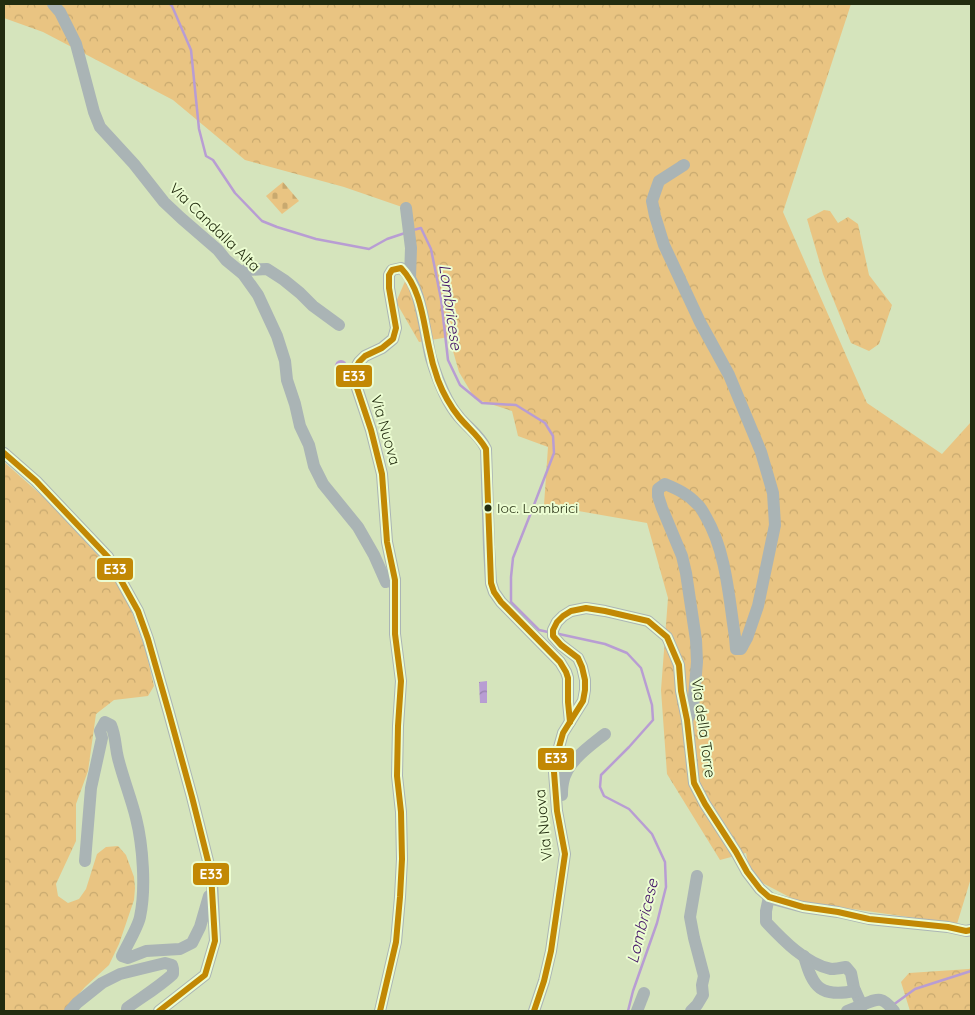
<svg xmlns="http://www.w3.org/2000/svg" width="975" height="1015" font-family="Quicksand,sans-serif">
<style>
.forest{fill:url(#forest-crowns)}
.cemetery{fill:url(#cemetery-stones)}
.water{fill:url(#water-waves)}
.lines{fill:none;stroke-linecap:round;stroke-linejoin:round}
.stream{stroke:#b89dd3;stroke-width:2.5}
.minor{stroke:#aab4b5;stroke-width:12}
.bus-1-casing{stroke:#ecfdd2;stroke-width:10}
.bus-1{stroke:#c28804;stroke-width:6}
.bus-dot{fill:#222c0f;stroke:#ecfdd2;stroke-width:2}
.labels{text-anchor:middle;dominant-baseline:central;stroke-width:4;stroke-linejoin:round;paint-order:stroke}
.bus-label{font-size:14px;fill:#222c0f;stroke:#ecfdd2;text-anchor:start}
.street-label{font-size:15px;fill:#222c0f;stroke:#ecfdd2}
.water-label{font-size:16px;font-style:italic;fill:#431368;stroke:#ecfdd2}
.line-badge{stroke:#ecfdd2;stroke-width:2}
.badge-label{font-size:14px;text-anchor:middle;font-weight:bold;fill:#fff}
</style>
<defs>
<pattern id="forest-crowns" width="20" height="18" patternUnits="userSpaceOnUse" patternTransform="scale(1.25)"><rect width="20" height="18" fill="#e9c482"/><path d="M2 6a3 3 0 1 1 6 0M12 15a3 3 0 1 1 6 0" fill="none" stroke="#c8a96f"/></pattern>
<pattern id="cemetery-stones" width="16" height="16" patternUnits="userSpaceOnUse" patternTransform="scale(1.25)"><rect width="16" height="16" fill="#e9c482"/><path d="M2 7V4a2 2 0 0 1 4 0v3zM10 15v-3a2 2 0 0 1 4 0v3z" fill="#c8a96f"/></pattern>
<pattern id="water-waves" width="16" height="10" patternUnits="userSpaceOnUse" patternTransform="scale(1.25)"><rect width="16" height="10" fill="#b89dd3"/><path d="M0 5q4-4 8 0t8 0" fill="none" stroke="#9580aa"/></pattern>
</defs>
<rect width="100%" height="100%" fill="#d5e4bc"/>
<!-- forest -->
<g class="forest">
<polygon points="4,4 851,4 783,212 867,403 942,454 971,422 971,878 957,924 797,901 751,877 746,853 720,860 667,774 661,690 668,598 647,523 544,505 548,447 518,436 512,411 475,399 459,372 449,337 419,342 396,302 413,263 402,207 344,187 245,160 173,100 43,32 4,18"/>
<polygon points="824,210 830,211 838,223 848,217 858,224 869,275 892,305 879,344 869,351 851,343 823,274 807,219"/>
<polygon points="4,462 48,501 106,564 130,607 145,648 154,686 148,696 114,700 96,714 88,771 76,804 76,841 56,884 58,896 68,903 79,899 86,889 97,854 106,847 118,846 126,855 134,877 135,888 134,900 119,944 109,965 85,987 64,1011 4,1011"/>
<polygon points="971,968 971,1011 910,1011 901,982 909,973 969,969"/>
</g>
<!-- cemetery -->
<polygon class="cemetery" points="283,182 299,201 282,214 266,196"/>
<!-- water -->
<g class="water">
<circle cx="341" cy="366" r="6"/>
<polygon points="487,681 487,703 480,703 479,682"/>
</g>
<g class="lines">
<!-- stream -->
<g class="stream">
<polyline points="170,4 172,6 191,50 199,129 206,156 213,160 235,193 262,221 277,227 316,239 369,249 387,239 405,233"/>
<polyline points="413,230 421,228 431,249 441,299 448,360 460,385 482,403 516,405 545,423 553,436 554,453 532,510 513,558 511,577 511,602 539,630 548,632"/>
<polyline points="559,634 605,644 627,653 641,668 652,705 653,720 629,747 601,775 600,787 604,796 629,809 652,834 665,862 666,887 657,923 633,991 628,1011"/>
<polyline points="893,1005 915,989 971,971"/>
</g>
<!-- minor -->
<g class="minor">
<polyline points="53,4 60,12 76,44 94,112 100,127 134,164 164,202 181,218 218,250 226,260 243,274 258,295 277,336 285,361 287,380 295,404 300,426 309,445 314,466 323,484 358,527 374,555 386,582 395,580"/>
<path d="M684 165 659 181 652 201 655 216 664 245 700 322 729 375 761 452 773 493 775 525 758 606 747 638 741 649H736L735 637C729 598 726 551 706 517 703 512 701 507 697 504 688 494 677 489 665 484L658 489V496L662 508 682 556 686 573 696 640 697 662 693 709 687 720"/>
<polyline points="406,208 411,248 410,277"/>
<polyline points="243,274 246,270 267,269 284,280 300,293 313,306 339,325"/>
<polyline points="4,453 36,481 108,557 138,611 148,639 169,713 192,797 211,873 212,881 215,941 205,975 159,1011"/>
<path d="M562 795C562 791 562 787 563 783 566 762 590 746 605 734"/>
<path d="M85 861 91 788 102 738 100 731 105 722 111 725C116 737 115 746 118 758 123 778 131 798 136 818 143 846 146 889 140 917 138 927 127 945 122 956L128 958 146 951 180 949 192 943 200 927 209 896"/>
<path d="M769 897 766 911V922C783 940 806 964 831 969 836 969 841 968 846 967L851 973 854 988 862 1006"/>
<path d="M804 956C813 989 821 997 855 991"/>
<path d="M70 1011 77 1003 102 983 120 974 165 963 172 965 173 969V974C159 987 142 997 127 1008V1011"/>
<path d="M380 1011 396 942 400 897 402 859 401 812 397 776 398 726 401 681 395 634V580L387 542 382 474 371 430 354 379 355 369 359 362 365 356 382 348 393 339 396 328 389 288V275L392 270 401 268C421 282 425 335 431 358 437 378 445 401 459 417 468 428 480 435 486 449L489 547 491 583 494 592 501 602 560 662 566 672 568 678V702L570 722"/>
<polyline points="534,1011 544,981 551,951 565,854 557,811 554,772 556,758 563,733 583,701 585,690 585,680 582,667 578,658 561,645 553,636 553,630 557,622 563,616 571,611 586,608 605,611 648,621 667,637 679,665 681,691 687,720 694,783 705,804 736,852 747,872 760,889 769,897 773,899 803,907 838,912 869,919 948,927 966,931 971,930"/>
<polyline points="637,1011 644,993"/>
<polyline points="691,1011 697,1005 703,995 702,985 704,976 694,938 690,917 697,876"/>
<path d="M847 1011C852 1009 857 1007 862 1005 879 998 882 996 894 1011"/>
</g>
<defs>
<g id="bus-1">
<polyline points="4,453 36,481 108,557 138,611 148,639 169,713 192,797 211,873 215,941 205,975 159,1011"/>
<path d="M380 1011 396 942 400 897 402 859 401 812 397 776 398 726 401 681 395 634V580L387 542 382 474 371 430 354 379 355 369 359 362 365 356 382 348 393 339 396 328 389 288V275L392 270 401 268C421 289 423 320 429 347 431 358 434 369 438 380 443 393 450 406 459 417 468 428 479 436 486 449L491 583 494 592 501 602 560 662 566 672 568 678V702L570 722"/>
<polyline points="534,1011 544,981 551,951 565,854 557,811 554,772 556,758 563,733 583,701 585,690 585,680 582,667 578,658 561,645 553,636 553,630 557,622 563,616 571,611 586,608 605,611 648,621 667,637 679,665 681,691 687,720 694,783 705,804 736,852 747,872 760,889 769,897 803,907 838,912 869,919 948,927 966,931 971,930"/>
</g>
</defs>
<!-- bus-1 casing -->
<use href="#bus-1" class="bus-1-casing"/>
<!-- bus-1 -->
<use href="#bus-1" class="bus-1"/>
</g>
<!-- markers -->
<circle class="bus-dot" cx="488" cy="508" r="4.5"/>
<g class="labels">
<!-- bus labels -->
<g class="bus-label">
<text x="497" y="508">Ioc. Lombrici</text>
</g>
<!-- street labels -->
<g class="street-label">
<text transform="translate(215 227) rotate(44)">Via Candalla Alta</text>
<text transform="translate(386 430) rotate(74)">Via Nuova</text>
<text transform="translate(704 728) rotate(82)">Via della Torre</text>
<text transform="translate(543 825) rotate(-96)">Via Nuova</text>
</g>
<!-- water labels -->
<g class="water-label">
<text transform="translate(451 307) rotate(82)">Lombricese</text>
<text transform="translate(642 921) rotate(-76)">Lombricese</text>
</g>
</g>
<g class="line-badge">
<rect x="335" y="364" width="38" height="24" rx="5" fill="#c28804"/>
<rect x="96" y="557" width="38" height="24" rx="5" fill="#c28804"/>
<rect x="537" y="747" width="38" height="24" rx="5" fill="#c28804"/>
<rect x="192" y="862" width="38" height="24" rx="5" fill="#c28804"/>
</g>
<g class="badge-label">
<text x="354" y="381">E33</text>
<text x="115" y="574">E33</text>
<text x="556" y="763">E33</text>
<text x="211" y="879">E33</text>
</g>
<!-- border -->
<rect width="975" height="1015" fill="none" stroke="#222c0f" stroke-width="10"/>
</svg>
